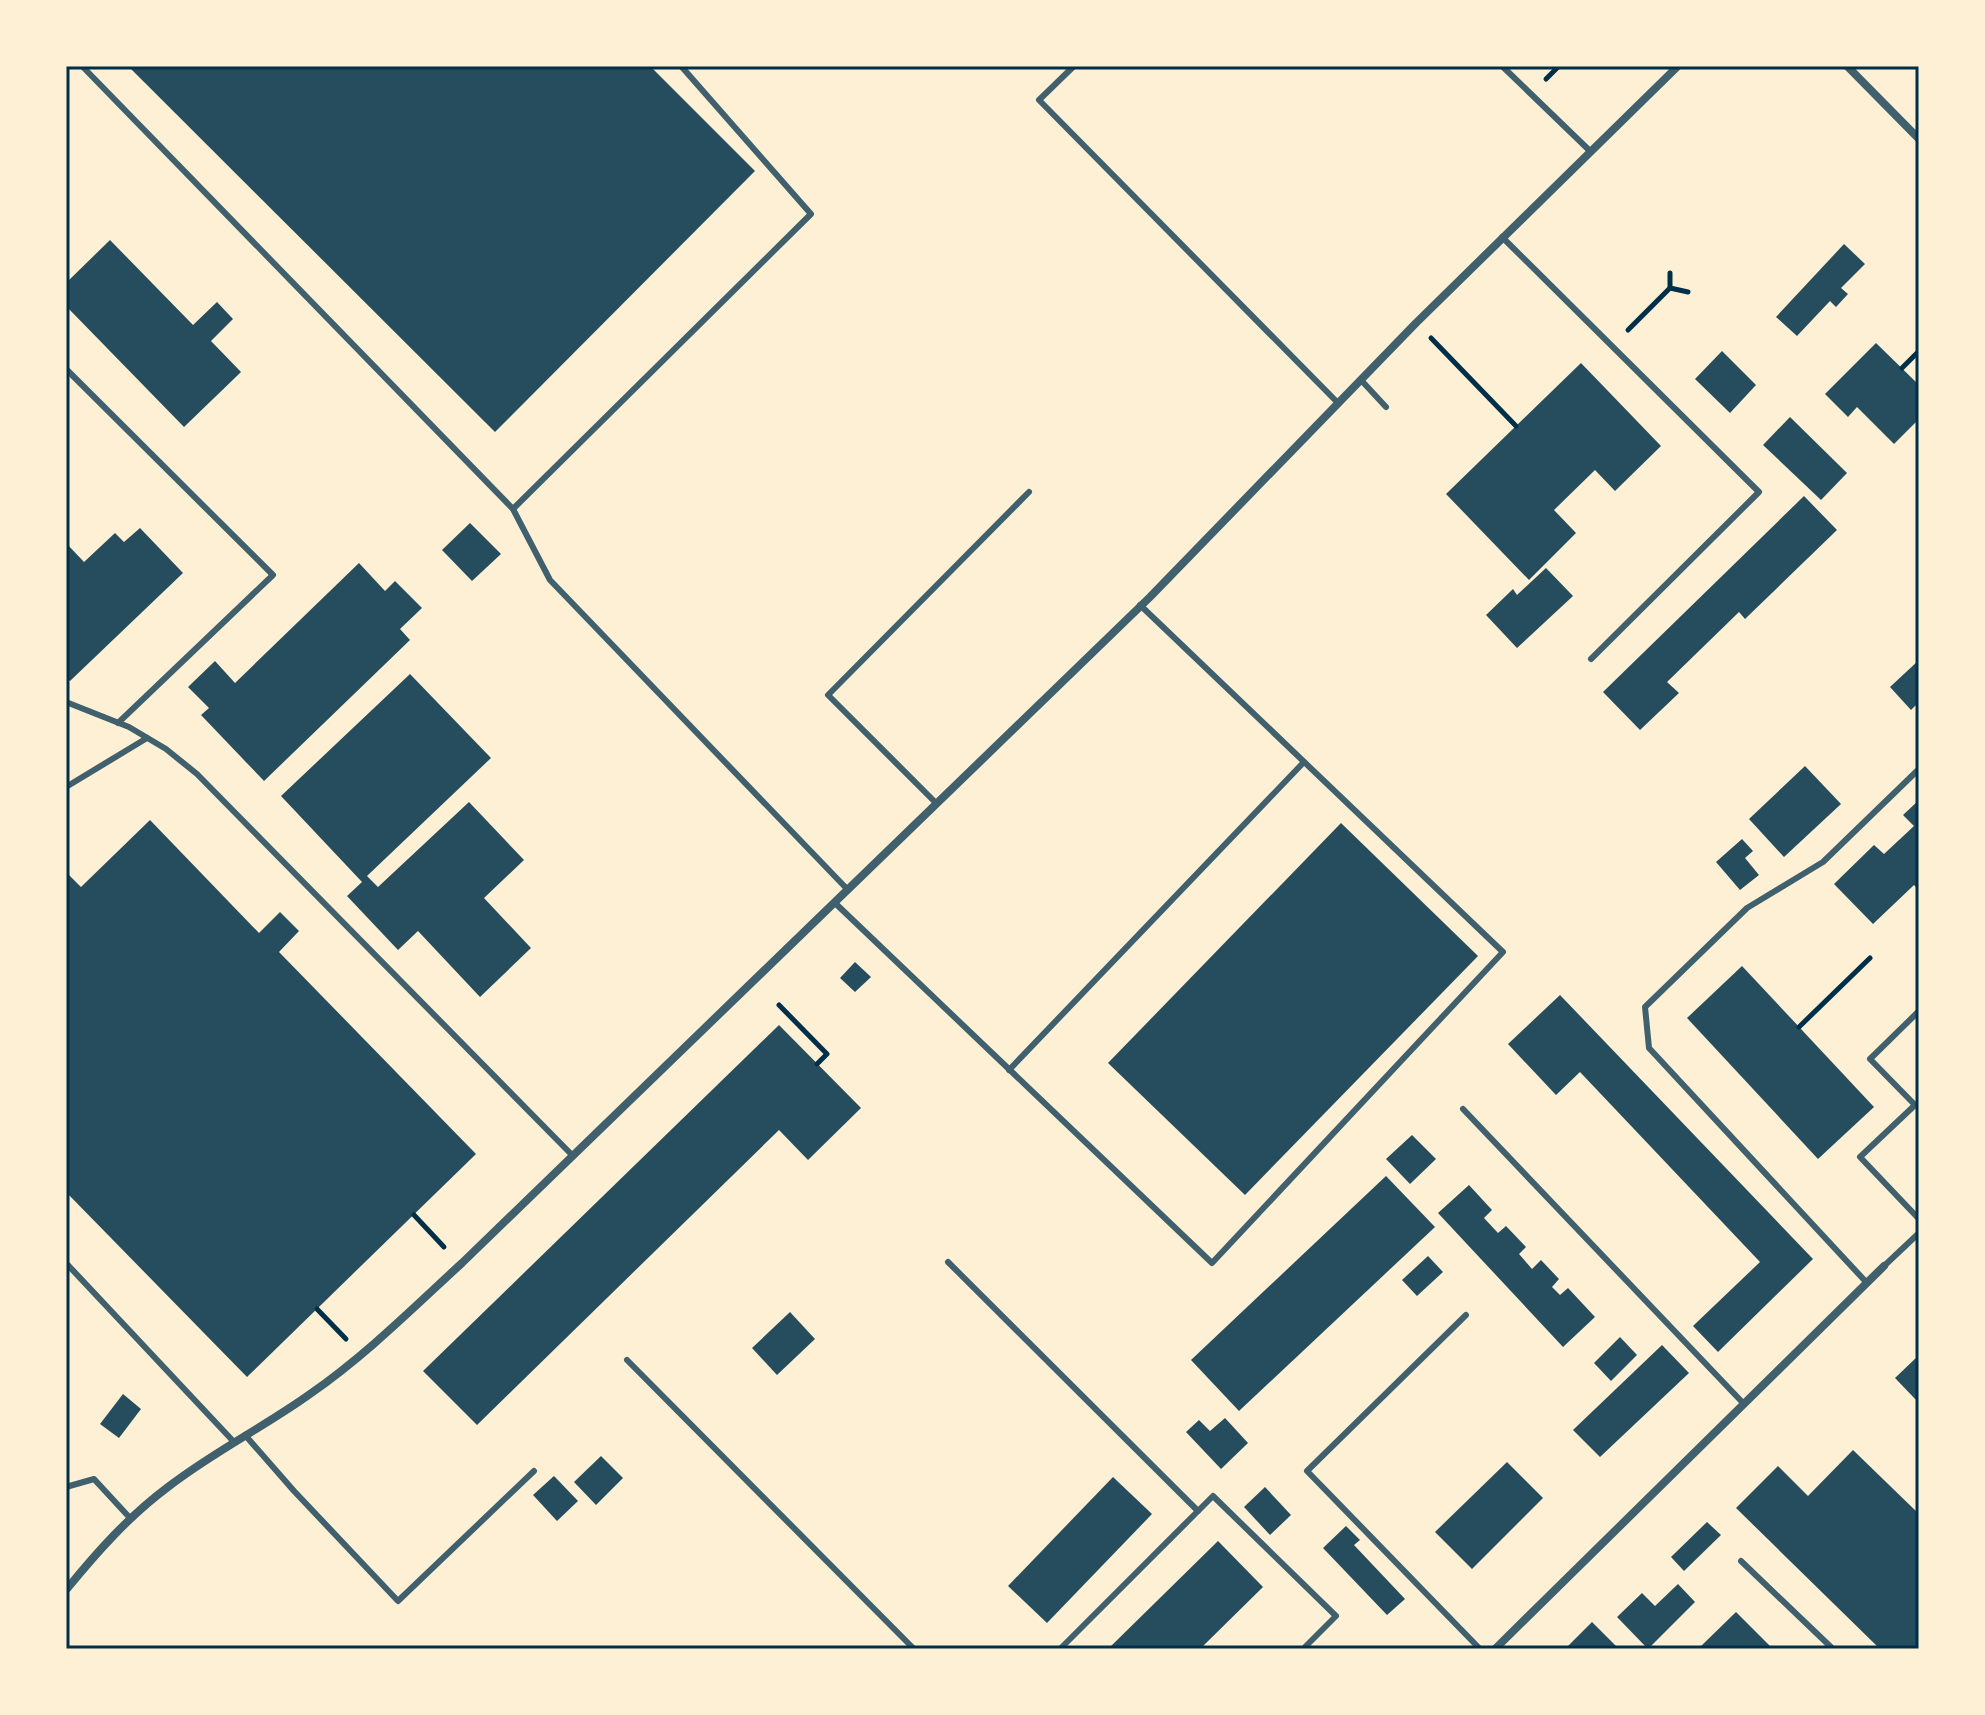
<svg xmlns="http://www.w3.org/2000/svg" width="1985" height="1715" font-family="Lato,sans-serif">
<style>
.building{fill:#264d5e}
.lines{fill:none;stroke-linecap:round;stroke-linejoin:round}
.path{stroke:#003049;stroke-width:5}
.service{stroke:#3f606c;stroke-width:6}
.minor{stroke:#3f606c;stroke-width:8}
.neatline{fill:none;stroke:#003049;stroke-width:3}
</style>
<rect width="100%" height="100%" fill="#fdf0d5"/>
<!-- building -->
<g class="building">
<polygon points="128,66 650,66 755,171 495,432"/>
<polygon points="110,240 193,325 217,302 233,319 211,341 241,372 184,427 66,306 66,283"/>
<polygon points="1844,244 1865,264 1841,288 1848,294 1836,307 1830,301 1797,336 1776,317"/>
<polygon points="1876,343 1919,385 1919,419 1894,444 1857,407 1848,417 1825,394"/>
<polygon points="1722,351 1756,385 1730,413 1695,379"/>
<polygon points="1581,363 1661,446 1615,491 1595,470 1554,510 1576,533 1529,580 1446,494"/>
<polygon points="1790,417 1847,473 1821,500 1763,445"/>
<polygon points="1804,496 1837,530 1745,619 1739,612 1667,682 1679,693 1640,730 1603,692"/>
<polygon points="470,523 501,554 472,581 442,550"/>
<polygon points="140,528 183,573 70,681 66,677 66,543 84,562 115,533 124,542"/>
<polygon points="359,563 385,591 395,581 422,608 400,629 410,640 264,781 201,715 209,708 188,687 215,661 235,683"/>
<polygon points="1546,568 1573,596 1517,648 1486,615 1513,589 1517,595"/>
<polygon points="1919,660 1919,702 1911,710 1890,687"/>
<polygon points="410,674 491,758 367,876 378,887 469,802 524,860 484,898 531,948 480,997 418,931 398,950 347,896 362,882 281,796"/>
<polygon points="1805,766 1841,804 1784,857 1749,819"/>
<polygon points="1919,800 1919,891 1914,885 1873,924 1834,884 1874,845 1884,854 1914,826 1903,815"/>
<polygon points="150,820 259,933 280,912 299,931 279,952 476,1154 247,1377 66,1192 66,872 81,887"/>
<polygon points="1341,823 1478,956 1245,1195 1108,1063"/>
<polygon points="1742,839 1753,851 1745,858 1759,875 1740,890 1716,862"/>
<polygon points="855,962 871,977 855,992 840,978"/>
<polygon points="1742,966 1874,1107 1818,1159 1687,1018"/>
<polygon points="1560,995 1813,1259 1718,1352 1693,1326 1760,1262 1580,1072 1556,1095 1508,1044"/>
<polygon points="779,1025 861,1108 808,1160 779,1130 477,1425 423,1371"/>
<polygon points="1412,1135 1436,1159 1410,1184 1386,1159"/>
<polygon points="1386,1176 1435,1227 1239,1411 1191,1360"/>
<polygon points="1469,1185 1492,1210 1484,1218 1498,1233 1506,1226 1526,1247 1519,1254 1532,1269 1541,1260 1559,1279 1552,1287 1560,1295 1568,1288 1595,1317 1563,1347 1438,1213"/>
<polygon points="1428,1256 1443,1272 1417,1296 1402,1280"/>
<polygon points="790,1312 815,1339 777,1375 752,1348"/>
<polygon points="1620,1337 1637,1355 1611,1381 1594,1363"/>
<polygon points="1662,1345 1689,1373 1600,1457 1573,1430"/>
<polygon points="1919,1355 1919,1403 1895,1378"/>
<polygon points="123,1394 141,1409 119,1438 100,1424"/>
<polygon points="1225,1418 1248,1443 1221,1469 1186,1432 1199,1420 1210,1431"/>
<polygon points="1853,1450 1919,1514 1919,1649 1880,1649 1736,1508 1778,1466 1808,1496"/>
<polygon points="601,1456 623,1478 596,1505 574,1482"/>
<polygon points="1507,1462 1543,1498 1472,1569 1435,1532"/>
<polygon points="554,1476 578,1501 557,1521 533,1495"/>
<polygon points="1113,1477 1152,1514 1047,1623 1008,1586"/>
<polygon points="1265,1487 1291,1515 1270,1535 1244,1507"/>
<polygon points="1707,1522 1721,1535 1684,1571 1671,1557"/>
<polygon points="1346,1526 1360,1540 1354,1545 1405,1599 1387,1615 1323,1548"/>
<polygon points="1218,1541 1263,1587 1200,1649 1108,1649"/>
<polygon points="1678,1584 1695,1602 1648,1649 1617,1617 1642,1593 1655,1606"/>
<polygon points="1736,1612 1773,1649 1698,1649"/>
<polygon points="1592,1622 1619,1649 1565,1649"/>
</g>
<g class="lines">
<!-- path -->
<g class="path">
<polyline points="1546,79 1559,66"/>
<polyline points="1670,273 1670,288 1688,292"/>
<polyline points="1628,330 1670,288"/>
<polyline points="1431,338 1516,426"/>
<polyline points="1902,368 1919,351"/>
<polyline points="779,1005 827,1054 817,1064"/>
<polyline points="1799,1027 1870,958"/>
<polyline points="414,1215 444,1247"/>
<polyline points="317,1309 346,1339"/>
</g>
<!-- service -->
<g class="service">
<polyline points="82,66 513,509 550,580 848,890"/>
<polyline points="1074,66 1039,100 1338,403"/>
<polyline points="1502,66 1590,151"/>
<polyline points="1502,237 1759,492 1591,659"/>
<polyline points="66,369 273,575 118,723"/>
<polyline points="1361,380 1386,407"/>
<polyline points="513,509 811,214 681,66"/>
<polyline points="66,702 129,727 166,749 197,774 573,1156"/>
<polyline points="66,787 147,738"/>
<polyline points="937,804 828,695 1029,492"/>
<polyline points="835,903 1212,1263 1503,952 1140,605"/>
<polyline points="1919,1011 1870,1059 1915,1105 1860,1157 1919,1219"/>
<polyline points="1009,1070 1304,762"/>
<polyline points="1463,1109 1744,1404"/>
<polyline points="948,1262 1198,1511 1213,1496 1336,1616 1303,1649"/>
<polyline points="66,1263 234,1442"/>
<polyline points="1884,1266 1919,1233"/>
<polyline points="1867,1283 1649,1048 1645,1007 1747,908 1823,862 1919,769"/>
<polyline points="1466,1315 1307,1471 1480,1649"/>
<polyline points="627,1360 914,1649"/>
<polyline points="245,1435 294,1491 398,1601 534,1471"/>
<polyline points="66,1487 94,1479 130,1518"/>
<polyline points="1741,1561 1833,1649"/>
<polyline points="1060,1649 1198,1511"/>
</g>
<!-- minor -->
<g class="minor">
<polyline points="1847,66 1919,139"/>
<path d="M66 1590C97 1552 129 1516 168 1487 213 1452 264 1427 310 1394 365 1356 413 1308 462 1263L1150 597 1416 323 1678 66"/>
<polyline points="1495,1649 1884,1266"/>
</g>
</g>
<!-- border -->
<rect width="1985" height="1715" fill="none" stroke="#fdf0d5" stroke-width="136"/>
<rect x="68" y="68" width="1849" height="1579" class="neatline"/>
</svg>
